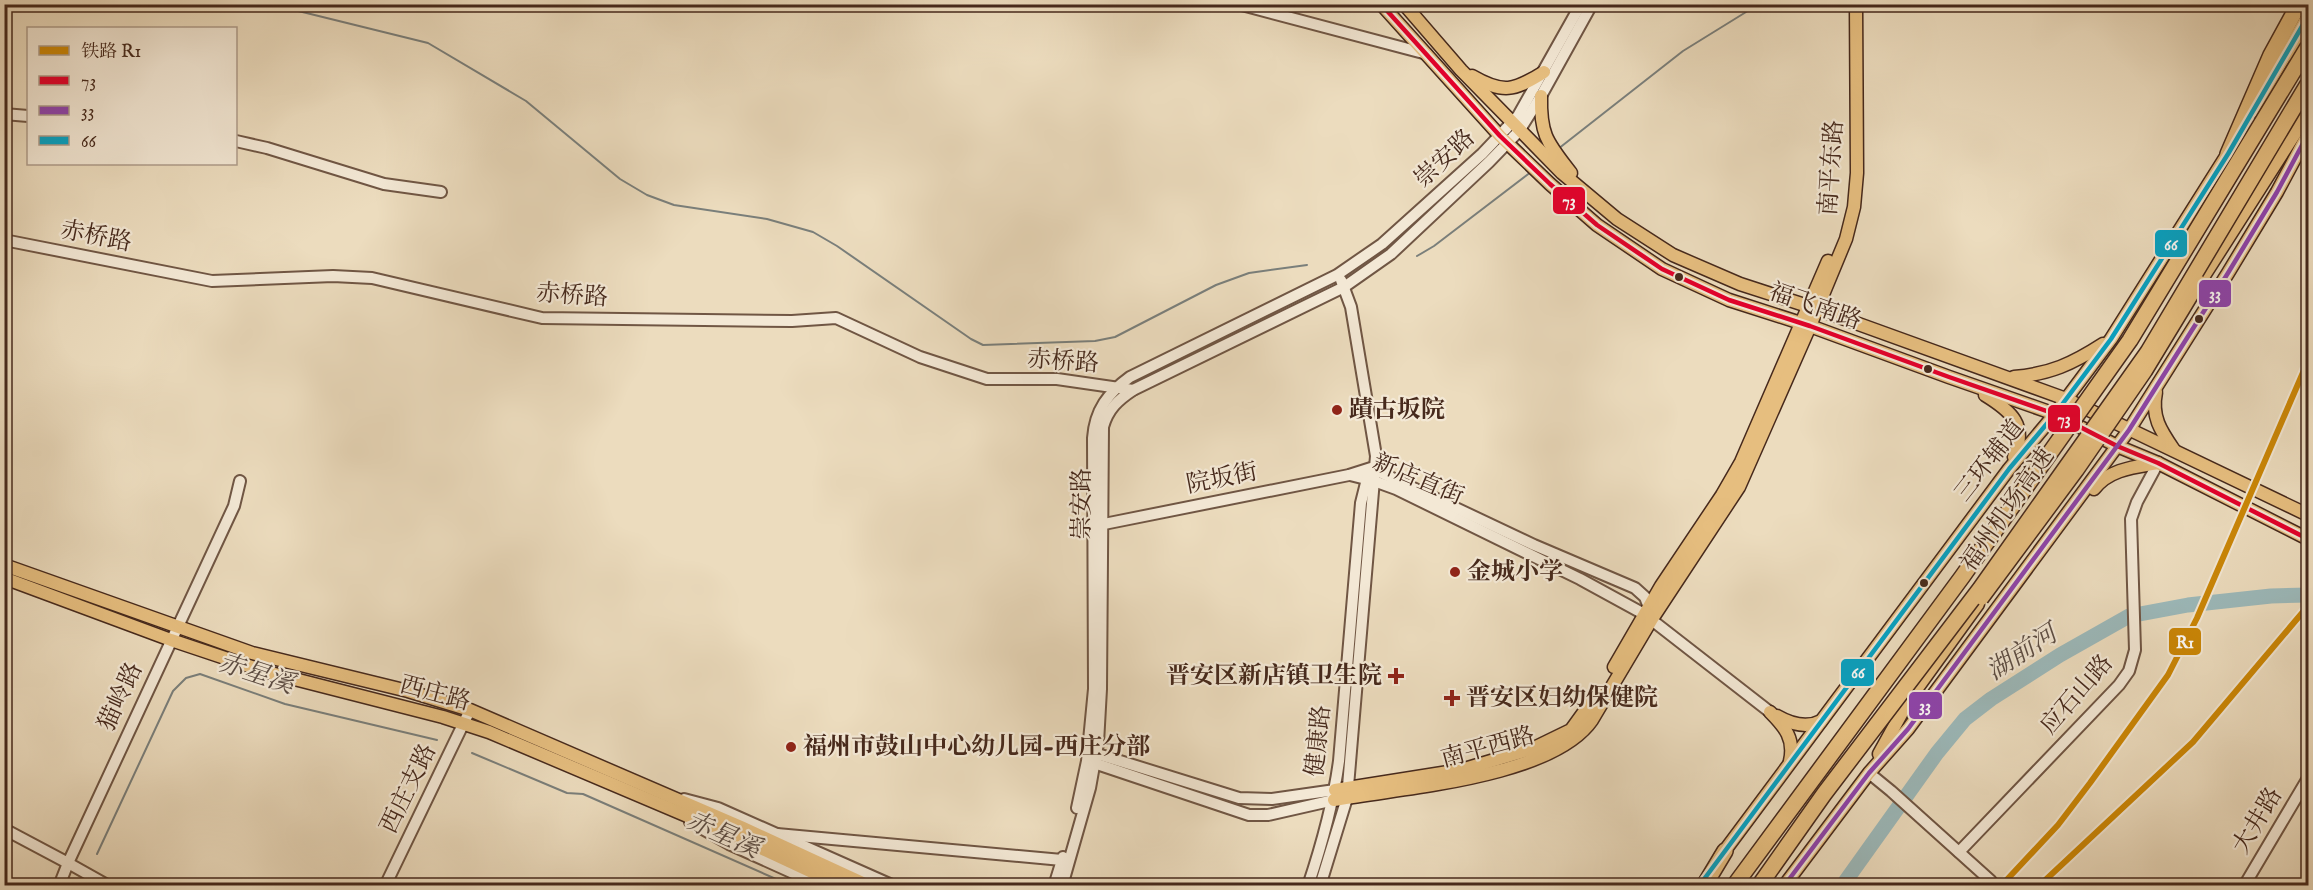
<svg xmlns="http://www.w3.org/2000/svg" width="2313" height="890" font-family="'IM FELL English','Noto Serif SC',serif">
<style>
.lines{fill:none;stroke-linecap:round;stroke-linejoin:round}
.stream{stroke:#7a7f7b;stroke-width:2}
.river{stroke:#9cb9ba;stroke-width:15}
.minor-casing{stroke:#705644;stroke-width:14}
.major-casing{stroke:#46291c;stroke-width:15}
.highway-casing{stroke:#46291c;stroke-width:18}
.minor{stroke:#f3e8d5;stroke-width:10}
.major{stroke:#e6be7f;stroke-width:12}
.highway{stroke:#e6be7f;stroke-width:15}
.major-bridge-casing{stroke:#46291c;stroke-width:15;stroke-linecap:butt}
.highway-bridge-casing{stroke:#46291c;stroke-width:18;stroke-linecap:butt}
.major-bridge{stroke:#e6be7f;stroke-width:12}
.highway-bridge{stroke:#e6be7f;stroke-width:15}
.bus-1-casing{stroke:#f3e8d5;stroke-width:9}
.bus-2-casing{stroke:#f3e8d5;stroke-width:9}
.bus-3-casing{stroke:#f3e8d5;stroke-width:9}
.bus-1{stroke:#e4002b;stroke-width:4.5}
.bus-2{stroke:#8e44ad;stroke-width:4.5}
.bus-3{stroke:#04a3c5;stroke-width:4.5}
.rail-1-casing{stroke:#f3e8d5;stroke-width:10}
.rail-1{stroke:#cb8707;stroke-width:6}
.bus-dot{fill:#46291c;stroke:#f3e8d5;stroke-width:2}
.poi-dot{fill:#8f2418;stroke:#f3e8d5;stroke-width:2}
.labels{text-anchor:middle;dominant-baseline:central;stroke-width:4.5;stroke-linejoin:round;paint-order:stroke}
.street-label{font-size:24px;fill:#46291c;stroke:#f3e8d5}
.poi-label{font-size:24px;font-weight:bold;fill:#46291c;stroke:#f3e8d5;text-anchor:start}
.water-label{font-size:26px;font-style:italic;fill:#5c4d44;stroke:#f3e8d5}
.line-badge{stroke:#f3e8d5;stroke-width:2}
.badge-label{font-size:16px;text-anchor:middle;font-weight:bold;fill:#fff}
</style>
<rect width="100%" height="100%" fill="#ecdcbe"/>
<filter id="stains"><feTurbulence type="fractalNoise" baseFrequency=".00333" numOctaves="4"/><feColorMatrix values="0 0 0 0 .2 0 0 0 0 .09 0 0 0 0 .02 0 0 0 .5 -.17"/></filter>
<radialGradient id="worn" r=".72"><stop offset=".6" stop-color="#630" stop-opacity="0"/><stop offset="1" stop-color="#630" stop-opacity=".3"/></radialGradient>
<g class="lines">
<!-- stream -->
<g class="stream">
<polyline points="270,4 428,43 526,101 620,179 647,195 674,205 767,219 813,232 837,246 971,339 983,345 1095,341 1115,337 1216,285 1249,273 1307,265"/>
<polyline points="4,8 35,4"/>
<polyline points="1558,149 1683,51 1759,4"/>
<polyline points="1417,256 1434,246 1531,172"/>
<polyline points="472,753 567,793 583,794 792,886"/>
<polyline points="97,854 173,691 186,678 200,674 285,704 437,740"/>
</g>
<!-- river -->
<polyline class="river" points="1842,886 1937,753 1965,719 1991,699 2060,655 2129,616 2188,605 2271,596 2308,595"/>
<defs>
<g id="minor">
<polyline points="1238,4 1427,54"/>
<polyline points="4,114 28,116"/>
<polyline points="236,141 267,148 384,184 441,192"/>
<polyline points="4,240 212,281 333,276 372,278 542,318 792,321 836,318 920,357 987,379 1057,379 1133,390"/>
<polyline points="1350,475 1374,481 1396,489 1580,579 1644,614 1770,712"/>
<polyline points="1104,524 1349,475 1371,468 1534,545 1635,588 1645,597 1651,613"/>
<polyline points="1091,752 1239,798 1272,799 1335,790"/>
<polyline points="1091,762 1249,815 1268,815 1334,800"/>
<polyline points="1869,773 1891,791 1991,881"/>
<polyline points="684,799 718,808 894,886"/>
<path d="M1077 808 1087 761 1094 689 1093 438C1095 410 1108 393 1130 377L1337 275 1382 244 1482 154 1518 116 1581 4"/>
<polyline points="690,822 729,844 822,886"/>
<polyline points="4,829 68,863 234,506 240,481"/>
<polyline points="777,834 1062,860"/>
<polyline points="1959,852 2119,685 2129,671 2135,650 2131,519 2137,502 2158,463"/>
<polyline points="59,886 68,863 109,886"/>
<polyline points="385,886 470,710"/>
<polyline points="1054,886 1063,857"/>
<path d="M1062 886 1090 788 1098 743 1101 689 1103 427C1108 409 1118 400 1133 390L1344 287 1391 254 1489 162 1519 131 1541 96 1592 4"/>
<path d="M1308 886C1322 844 1333 805 1339 761L1361 503 1368 475"/>
<polyline points="1320,886 1347,798 1376,456 1351,307 1341,280"/>
<polyline points="2244,886 2308,778"/>
</g>
<g id="major">
<polyline points="1381,4 1500,136 1550,184 1597,225 1662,269 1729,300 1810,326 1949,377 2055,414 2117,446 2158,463 2308,539"/>
<polyline points="1404,4 1461,70 1562,173 1617,219 1673,255 1740,284 1817,309 2066,399 2308,515"/>
<path d="M1472 76C1503 94 1514 91 1544 72"/>
<path d="M1541 96C1540 136 1548 143 1571 173"/>
<polyline points="2253,111 2308,16"/>
<polyline points="2200,282 2308,113"/>
<path d="M2014 377C2050 374 2072 364 2103 344"/>
<path d="M2156 392C2151 417 2161 431 2174 450"/>
<path d="M1985 395C2011 411 2028 425 2014 457"/>
<path d="M2094 489C2109 469 2135 467 2158 463"/>
<polyline points="4,565 252,653 408,691 470,710 741,827 869,886"/>
<polyline points="4,578 171,640 267,672 443,717 489,732 737,837 842,886"/>
<polyline points="1614,667 1661,586 1722,495 1741,462 1828,261"/>
<path d="M1770 712C1785 727 1795 739 1790 761"/>
<path d="M1777 716C1791 724 1806 729 1821 721"/>
<polyline points="1879,754 1910,698 1978,604"/>
<polyline points="1335,790 1461,770 1534,748 1571,730 1597,694"/>
<path d="M1334 800C1401 788 1552 778 1592 720L1652 619 1739 487 1810 326 1846 239 1854 207 1857 173 1856 4"/>
<polyline points="1720,857 2009,469 2055,414 2111,339 2232,147"/>
<polyline points="1784,886 1869,773 1908,729 2129,430 2228,273 2277,192 2308,134"/>
</g>
<g id="highway">
<polyline points="2296,57 2308,33"/>
<polyline points="2295,119 2308,98"/>
<polyline points="2228,154 2271,55 2299,4"/>
<polyline points="1704,886 1725,851"/>
</g>
</defs>
<!-- minor casing -->
<use href="#minor" class="minor-casing"/>
<!-- major casing -->
<use href="#major" class="major-casing"/>
<!-- highway casing -->
<use href="#highway" class="highway-casing"/>
<!-- minor -->
<use href="#minor" class="minor"/>
<!-- major -->
<use href="#major" class="major"/>
<!-- highway -->
<use href="#highway" class="highway"/>
<defs>
<polyline id="major-bridge" points="1982,599 2077,471 2146,371 2200,282"/>
<g id="highway-bridge">
<polyline points="1734,886 1962,577 2130,340 2308,47"/>
<polyline points="1759,886 1824,794 1980,589 2148,352 2308,84"/>
</g>
</defs>
<!-- major-bridge casing -->
<use href="#major-bridge" class="major-bridge-casing"/>
<!-- highway-bridge casing -->
<use href="#highway-bridge" class="highway-bridge-casing"/>
<!-- major-bridge -->
<use href="#major-bridge" class="major-bridge"/>
<!-- highway-bridge -->
<use href="#highway-bridge" class="highway-bridge"/>
<defs>
<polyline id="bus-1" points="1381,4 1500,136 1550,184 1597,225 1662,269 1729,300 1810,326 1949,377 2055,414 2117,446 2158,463 2308,539"/>
<polyline id="bus-2" points="1784,886 1869,773 1908,729 2129,430 2228,273 2277,192 2308,134"/>
<polyline id="bus-3" points="1699,886 2009,469 2055,414 2111,339 2228,154 2308,16"/>
</defs>
<!-- bus-1 casing -->
<use href="#bus-1" class="bus-1-casing"/>
<!-- bus-2 casing -->
<use href="#bus-2" class="bus-2-casing"/>
<!-- bus-3 casing -->
<use href="#bus-3" class="bus-3-casing"/>
<!-- bus-1 -->
<use href="#bus-1" class="bus-1"/>
<!-- bus-2 -->
<use href="#bus-2" class="bus-2"/>
<!-- bus-3 -->
<use href="#bus-3" class="bus-3"/>
<defs>
<g id="rail-1">
<polyline points="2001,886 2058,825 2090,783 2168,675 2197,618 2308,361"/>
<polyline points="2039,886 2193,742 2308,606"/>
</g>
</defs>
<!-- rail-1 casing -->
<use href="#rail-1" class="rail-1-casing"/>
<!-- rail-1 -->
<use href="#rail-1" class="rail-1"/>
</g>
<!-- markers -->
<g class="bus-dot">
<circle cx="1679" cy="277" r="5"/>
<circle cx="2199" cy="319" r="5"/>
<circle cx="1928" cy="369" r="5"/>
<circle cx="1924" cy="583" r="5"/>
</g>
<g class="poi-dot">
<circle cx="1337" cy="410" r="6"/>
<circle cx="1455" cy="572" r="6"/>
<path d="M1393 667h6v6h6v6h-6v6h-6v-6h-6v-6h6z"/>
<path d="M1449 689h6v6h6v6h-6v6h-6v-6h-6v-6h6z"/>
<circle cx="791" cy="747" r="6"/>
</g>
<g class="labels">
<!-- street labels -->
<g class="street-label">
<text transform="translate(1445 159) rotate(-43)">崇安路</text>
<text transform="translate(1832 168) rotate(-86)">南平东路</text>
<text transform="translate(96 237) rotate(11)">赤桥路</text>
<text transform="translate(572 296) rotate(4)">赤桥路</text>
<text transform="translate(1815 307) rotate(19)">福飞南路</text>
<text transform="translate(1063 362) rotate(4)">赤桥路</text>
<text transform="translate(1990 461) rotate(-52)">三环辅道</text>
<text transform="translate(1222 479) rotate(-11)">院坂街</text>
<text transform="translate(1418 480) rotate(23)">新店直街</text>
<text transform="translate(1082 504) rotate(-90)">崇安路</text>
<text transform="translate(2008 510) rotate(-55)">福州机场高速</text>
<text transform="translate(435 694) rotate(15)">西庄路</text>
<text transform="translate(2077 695) rotate(-49)">应石山路</text>
<text transform="translate(121 697) rotate(-65)">猫岭路</text>
<text transform="translate(1319 741) rotate(-84)">健康路</text>
<text transform="translate(1488 748) rotate(-15)">南平西路</text>
<text transform="translate(409 789) rotate(-64)">西庄支路</text>
<text transform="translate(2258 821) rotate(-59)">大井路</text>
</g>
<!-- poi labels -->
<g class="poi-label">
<text x="1349" y="410">蹟古坂院</text>
<text x="1467" y="572">金城小学</text>
<text x="1382" y="676" text-anchor="end">晋安区新店镇卫生院</text>
<text x="1466" y="698">晋安区妇幼保健院</text>
<text x="803" y="747">福州市鼓山中心幼儿园-西庄分部</text>
</g>
<!-- water labels -->
<g class="water-label">
<text transform="translate(2022 653) rotate(-33)">湖前河</text>
<text transform="translate(256 674) rotate(18)">赤星溪</text>
<text transform="translate(723 835) rotate(24)">赤星溪</text>
</g>
</g>
<g class="line-badge">
<rect x="1552" y="186" width="34" height="29" rx="6" fill="#e4002b"/>
<rect x="2154" y="229" width="34" height="29" rx="6" fill="#04a3c5"/>
<rect x="2198" y="279" width="34" height="29" rx="6" fill="#8e44ad"/>
<rect x="2047" y="404" width="34" height="29" rx="6" fill="#e4002b"/>
<rect x="2168" y="627" width="34" height="29" rx="6" fill="#cb8707"/>
<rect x="1840" y="658" width="35" height="29" rx="6" fill="#04a3c5"/>
<rect x="1908" y="691" width="35" height="29" rx="6" fill="#8e44ad"/>
</g>
<g class="badge-label">
<text x="1569" y="206">73</text>
<text x="2171" y="250">66</text>
<text x="2215" y="299">33</text>
<text x="2064" y="424">73</text>
<text x="2185" y="648">R1</text>
<text x="1858" y="678">66</text>
<text x="1925" y="711">33</text>
</g>
<!-- margin -->
<rect width="2313" height="890" fill="none" stroke="#ecdcbe" stroke-width="24"/>
<rect x="6" y="6" width="2301" height="878" fill="none" stroke="#46291c" stroke-width="3"/>
<rect x="12" y="12" width="2289" height="866" fill="none" stroke="#46291c" stroke-width="1.5"/>
<!-- legend -->
<rect x="27" y="27" width="210" height="138" fill="#f3e8d5" stroke="#ae9c8b" stroke-width="1.5"/>
<rect x="39" y="46" width="30" height="9" fill="#cb8707" stroke="#ae9c8b" stroke-width="1.5"/>
<text x="81" y="57" font-size="18" fill="#46291c">铁路 R1</text>
<rect x="39" y="76" width="30" height="9" fill="#e4002b" stroke="#ae9c8b" stroke-width="1.5"/>
<text x="81" y="87" font-size="18" fill="#46291c">73</text>
<rect x="39" y="106" width="30" height="9" fill="#8e44ad" stroke="#ae9c8b" stroke-width="1.5"/>
<text x="81" y="117" font-size="18" fill="#46291c">33</text>
<rect x="39" y="136" width="30" height="9" fill="#04a3c5" stroke="#ae9c8b" stroke-width="1.5"/>
<text x="81" y="147" font-size="18" fill="#46291c">66</text>
<rect width="100%" height="100%" filter="url(#stains)"/>
<rect width="100%" height="100%" fill="url(#worn)"/>
</svg>
